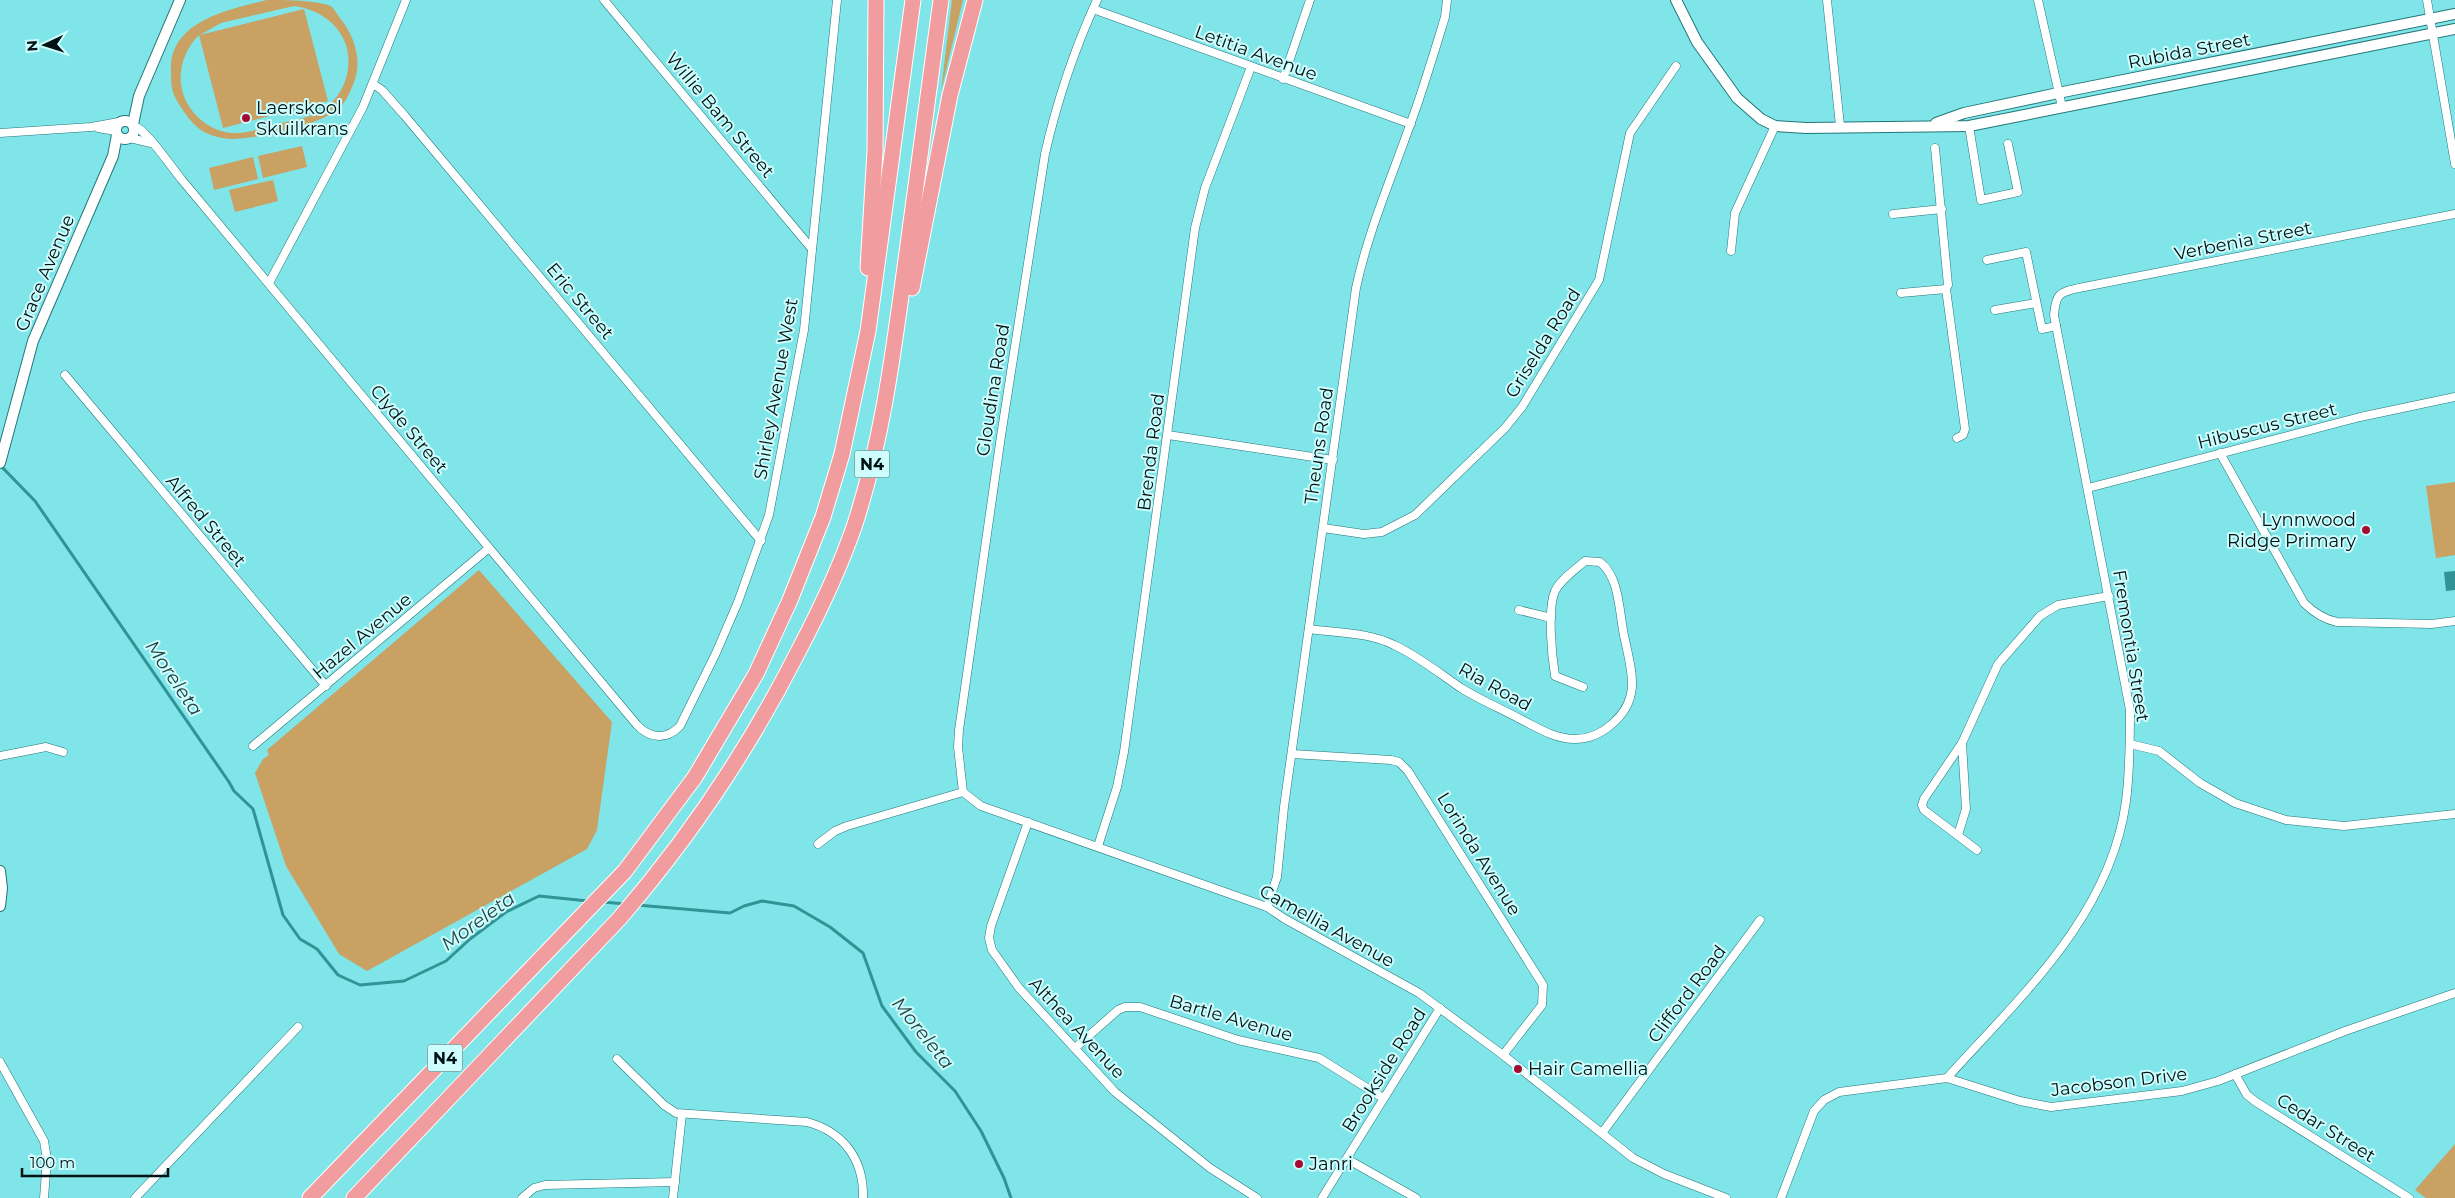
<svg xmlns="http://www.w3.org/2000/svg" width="2455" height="1198" font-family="Montserrat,sans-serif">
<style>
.green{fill:#c8a163;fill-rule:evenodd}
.water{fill:#319395}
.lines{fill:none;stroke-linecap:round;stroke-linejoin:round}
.stream{stroke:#319395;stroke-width:3}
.minor-casing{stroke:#237678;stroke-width:9}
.tertiary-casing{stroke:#237678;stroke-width:12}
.motorway-casing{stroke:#fff;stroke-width:17}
.minor{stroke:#fff;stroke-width:8}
.tertiary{stroke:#fff;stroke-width:10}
.motorway{stroke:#f19d9f;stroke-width:15}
.poi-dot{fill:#a60c31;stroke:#cefdfe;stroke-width:2}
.labels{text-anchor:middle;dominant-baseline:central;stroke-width:4;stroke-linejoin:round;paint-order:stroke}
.shield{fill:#cefdfe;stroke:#3e585a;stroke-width:1}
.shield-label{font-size:16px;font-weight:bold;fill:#001213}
.street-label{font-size:18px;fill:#001213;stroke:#cefdfe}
.poi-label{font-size:18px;fill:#001213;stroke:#cefdfe;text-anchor:start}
.water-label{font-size:19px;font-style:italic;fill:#254243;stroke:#cefdfe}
</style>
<rect width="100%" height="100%" fill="#7fe5e8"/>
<!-- green -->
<g class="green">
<path d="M267 0C286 0 314 0 331 6 334 9 338 15 340 18 355 37 363 61 353 85 349 94 345 104 337 110 318 125 257 139 232 139 224 139 213 136 206 133 193 127 183 111 176 99 171 90 171 80 171 70 170 20 231 9 267 0ZM294 6C317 9 338 22 346 45 354 71 342 101 317 113 305 119 290 121 277 124 262 128 247 134 232 133 206 131 184 109 181 84 179 66 186 48 199 35L223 128 328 101 304 9 200 35 221 23Z"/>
<polygon points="952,0 963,0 941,91"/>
<polygon points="302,146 307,167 263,178 258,156"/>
<polygon points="253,157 258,179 214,190 209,168"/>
<polygon points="273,180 278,201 235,212 229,190"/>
<polygon points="2455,482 2455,555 2436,558 2426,486"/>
<polygon points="479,570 612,722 597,830 587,849 367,971 339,954 286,866 255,773 263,759 269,755 267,750"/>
<polygon points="2455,1144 2455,1198 2426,1198 2415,1190"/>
</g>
<!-- water -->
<polygon class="water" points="2455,571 2455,590 2446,591 2444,572"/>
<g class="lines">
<!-- stream -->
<g class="stream">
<polyline points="0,465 35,501 229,782 234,791 253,809 283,915 300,939 317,949 338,975 360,985 404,981 446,961 470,939 506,912 539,896 588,901"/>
<polyline points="602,902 626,904"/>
<polyline points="637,905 730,913 744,906 762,901 794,906 830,927 863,953 882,1006 916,1052 955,1091 981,1131 1004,1178 1011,1198"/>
</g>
<defs>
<g id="minor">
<polyline points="604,0 812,249"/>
<polyline points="1827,0 1840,126"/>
<polyline points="2038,0 2062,107"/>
<polyline points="2427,0 2455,164"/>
<polyline points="1093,9 1411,124"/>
<polyline points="1283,79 1310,0"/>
<polyline points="373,84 382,90 405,116 761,541"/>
<path d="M134 126C146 129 172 168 182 180L637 725C650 739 667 740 680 726L716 653 738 602 769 515 804 330 837 0"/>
<polyline points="1969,126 1981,200 2018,192 2008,144"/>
<polyline points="98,128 116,131"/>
<polyline points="0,133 91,127 119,122"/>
<polyline points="130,138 151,143"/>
<polyline points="1893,214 1942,209"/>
<polyline points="1731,251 1735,213 1775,126"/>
<polyline points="1987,260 2026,252 2042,329 2056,326"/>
<polyline points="269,283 363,107 406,0"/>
<polyline points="1946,289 1965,429 1963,435 1957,438"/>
<polyline points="1901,293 1946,289 1948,285 1935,148"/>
<polyline points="1995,310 2036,303"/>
<polyline points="65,375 326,686"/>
<polyline points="1168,435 1333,460"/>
<path d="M2220 453 2304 603C2314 613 2323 619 2337 622L2432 624 2455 621"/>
<polyline points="2088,488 2360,417 2455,397"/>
<polyline points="1323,528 1364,534 1382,532 1415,515 1505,428 1522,407 1599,280 1630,133 1676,66"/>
<polyline points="1519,610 1551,618"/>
<path d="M1309 629C1337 633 1368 632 1394 645 1418 656 1439 673 1461 688 1480 700 1502 709 1522 720 1538 728 1555 739 1575 739 1589 739 1602 733 1612 724 1641 699 1632 673 1625 640 1619 617 1621 578 1600 562L1585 561C1575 570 1561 579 1555 591 1547 610 1552 656 1555 676L1583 687"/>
<polyline points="2130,744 2159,751 2200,783 2235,803 2286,820 2344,826 2455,814"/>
<polyline points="253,746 489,548"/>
<polyline points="1292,754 1391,760 1399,762 1408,771 1543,985 1542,1005 1503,1055"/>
<polyline points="0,756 46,747 63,752"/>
<polyline points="963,792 981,806 1267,907 1285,919 1419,993 1503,1055 1633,1158 1664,1174 1726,1198"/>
<path d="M963 792 958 747 959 730 1001 436 1045 154C1057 101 1074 50 1097 0"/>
<polyline points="1028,822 991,926 989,938 992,950 1019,988 1115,1092 1210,1168 1257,1198"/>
<polyline points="1958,835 1966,809 1962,743"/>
<polyline points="818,844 835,831 847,826 963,792"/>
<polyline points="1098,846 1117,787 1124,752 1195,228 1205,188 1251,67"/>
<polyline points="1977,850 1924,810 1922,805 1924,799 1962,743 1998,664 2040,616 2058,605 2109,596"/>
<path d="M1267 907 1277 877 1284 807 1356 288C1368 232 1391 179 1410 125 1423 90 1434 53 1445 17L1447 0"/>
<polyline points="1075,1048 1118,1010 1125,1007 1140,1007 1238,1040 1319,1058 1383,1098"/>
<path d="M617 1059 664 1105 676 1113 807 1122C844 1132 864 1160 863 1198"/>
<polyline points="0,1062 44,1141 47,1159 44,1198"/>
<polyline points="2235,1074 2247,1095 2256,1102 2409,1198"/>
<path d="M1947 1078C2020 997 2111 915 2126 801 2130 771 2130 740 2130 710L2054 315C2056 293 2059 293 2079 288L2455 214"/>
<polyline points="1602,1133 1760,920"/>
<polyline points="1347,1159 1416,1198"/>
<polyline points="135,1198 298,1027"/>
<polyline points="522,1198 534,1188 545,1185 675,1182"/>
<polyline points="673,1198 682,1114"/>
<polyline points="1322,1198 1440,1008"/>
<polyline points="1781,1198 1814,1111 1824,1100 1839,1092 1947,1078 2020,1101 2051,1107 2182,1091 2218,1081 2345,1031 2455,993"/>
</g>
<g id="tertiary">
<polyline points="1676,0 1697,42 1737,98 1761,119 1775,126 1806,128 1969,126 2455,29"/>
<circle cx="125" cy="130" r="9"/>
<polyline points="1936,123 1964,113 2058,93 2455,14"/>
<polyline points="133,124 139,96 180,0"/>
<polyline points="0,463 33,341 113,156 117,135"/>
<polyline points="0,871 2,888 0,906"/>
</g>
<g id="motorway">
<polyline points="868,268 875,151 876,0"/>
<polyline points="912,288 950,95 975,0"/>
<polyline points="310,1198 625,871 695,777 756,674 790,600 823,517 842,454 868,331 913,0"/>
<path d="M354 1198 619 919C690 837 750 747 799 650 820 610 839 570 854 527 882 442 893 355 905 267 917 178 929 89 941 0"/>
</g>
</defs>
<!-- minor casing -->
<use href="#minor" class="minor-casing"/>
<!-- tertiary casing -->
<use href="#tertiary" class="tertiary-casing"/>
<!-- motorway casing -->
<use href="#motorway" class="motorway-casing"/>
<!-- minor -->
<use href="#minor" class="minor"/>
<!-- tertiary -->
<use href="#tertiary" class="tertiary"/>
<!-- motorway -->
<use href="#motorway" class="motorway"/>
</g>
<!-- markers -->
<g class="poi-dot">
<circle cx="246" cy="118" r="5"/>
<circle cx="2366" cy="530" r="5"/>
<circle cx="1518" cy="1069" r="5"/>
<circle cx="1299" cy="1164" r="5"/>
</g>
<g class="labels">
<!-- shield labels -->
<g class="shield">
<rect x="854.5" y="450.5" width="35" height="27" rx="4"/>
<rect x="427.5" y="1044.5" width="35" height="27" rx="4"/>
</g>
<g class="shield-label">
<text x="872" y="464">N4</text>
<text x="445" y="1058">N4</text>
</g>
<!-- street labels -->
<g class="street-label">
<text transform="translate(2189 51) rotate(-11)">Rubida Street</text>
<text transform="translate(1256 53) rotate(20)">Letitia Avenue</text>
<text transform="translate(720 115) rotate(50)">Willie Bam Street</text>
<text transform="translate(2243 241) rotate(-11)">Verbenia Street</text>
<text transform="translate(45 273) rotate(-67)">Grace Avenue</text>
<text transform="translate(580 301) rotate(50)">Eric Street</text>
<text transform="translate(1543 343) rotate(-58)">Griselda Road</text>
<text transform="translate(776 389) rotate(-80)">Shirley Avenue West</text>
<text transform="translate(993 390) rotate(-81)">Gloudina Road</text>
<text transform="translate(2267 426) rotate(-14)">Hibuscus Street</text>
<text transform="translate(409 429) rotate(50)">Clyde Street</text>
<text transform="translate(1319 446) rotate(-82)">Theuns Road</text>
<text transform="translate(1151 452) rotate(-83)">Brenda Road</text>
<text transform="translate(206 521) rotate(50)">Alfred Street</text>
<text transform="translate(362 636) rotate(-40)">Hazel Avenue</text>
<text transform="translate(2131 646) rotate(81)">Fremontia Street</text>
<text transform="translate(1495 687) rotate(29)">Ria Road</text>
<text transform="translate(1479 854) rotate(58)">Lorinda Avenue</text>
<text transform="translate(1327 926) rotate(29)">Camellia Avenue</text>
<text transform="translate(1687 994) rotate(-53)">Clifford Road</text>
<text transform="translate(1231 1018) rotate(16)">Bartle Avenue</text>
<text transform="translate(1077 1028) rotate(47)">Althea Avenue</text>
<text transform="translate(1384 1070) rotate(-58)">Brookside Road</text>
<text transform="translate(2119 1082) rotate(-7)">Jacobson Drive</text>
<text transform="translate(2326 1128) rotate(32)">Cedar Street</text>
</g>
<!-- poi labels -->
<g class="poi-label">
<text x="256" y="108">Laerskool<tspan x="256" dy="21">Skuilkrans</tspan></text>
<text x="2356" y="520" text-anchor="end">Lynnwood<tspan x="2356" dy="21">Ridge Primary</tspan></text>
<text x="1528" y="1069">Hair Camellia</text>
<text x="1309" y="1164">Janri</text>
</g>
<!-- water labels -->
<g class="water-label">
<text transform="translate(174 678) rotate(56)">Moreleta</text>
<text transform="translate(478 921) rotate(-36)">Moreleta</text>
<text transform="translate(923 1033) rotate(51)">Moreleta</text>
</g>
</g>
<!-- north arrow -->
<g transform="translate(45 45) rotate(266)" stroke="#cefdfe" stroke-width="4" paint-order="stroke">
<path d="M0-4L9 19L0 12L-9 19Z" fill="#001213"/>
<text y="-8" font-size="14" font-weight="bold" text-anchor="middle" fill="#001213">N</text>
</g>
<!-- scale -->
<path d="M22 1168v8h146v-8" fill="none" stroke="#001213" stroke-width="2.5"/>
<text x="30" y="1168" font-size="15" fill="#001213" stroke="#cefdfe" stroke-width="4" paint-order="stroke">100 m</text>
</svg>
